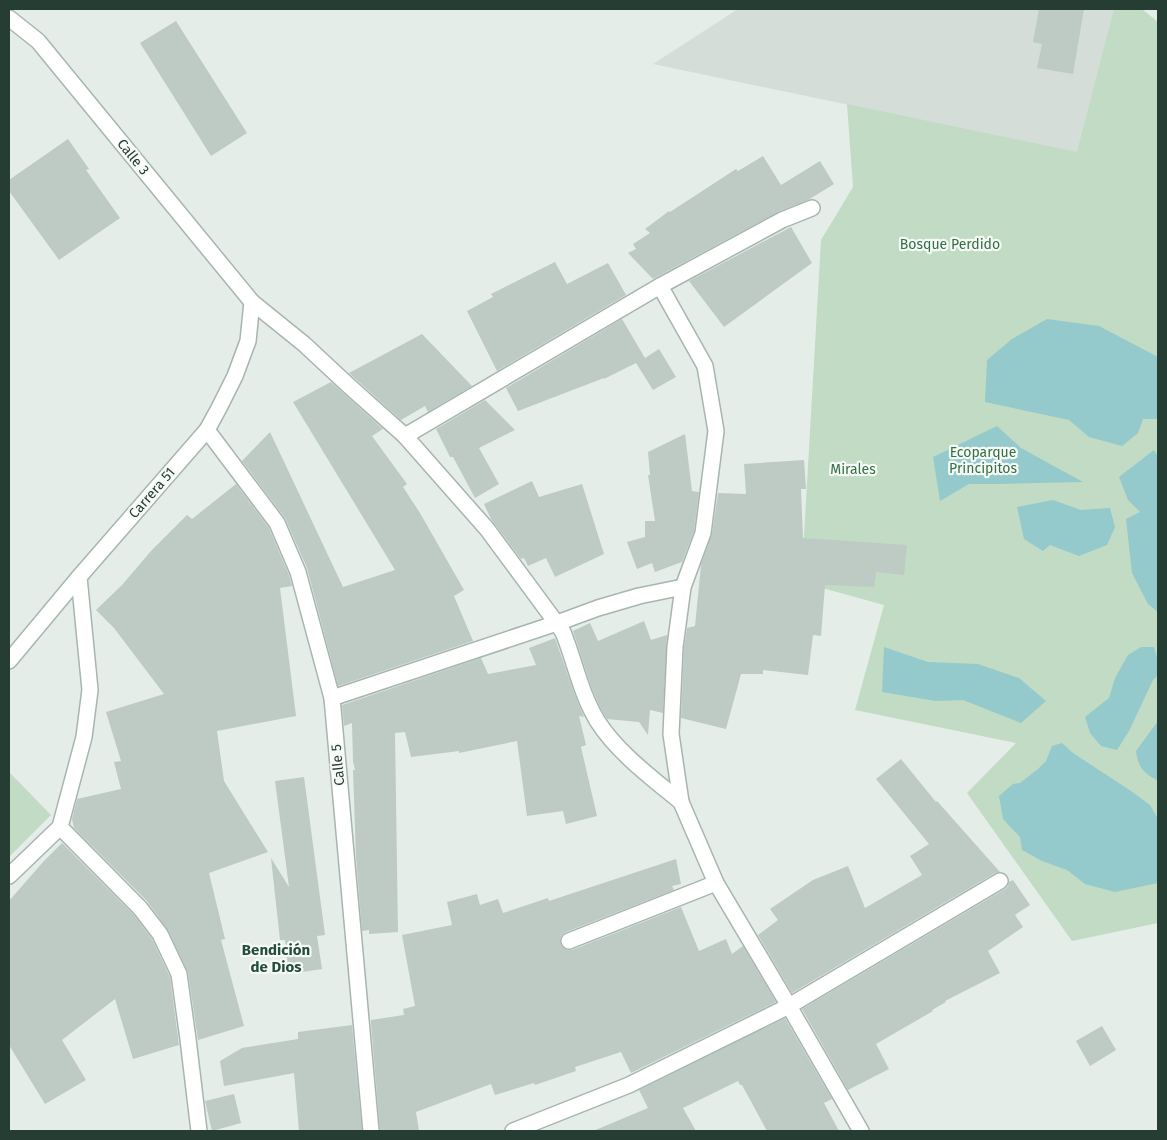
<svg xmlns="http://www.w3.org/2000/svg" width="1167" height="1140" font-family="'Fira Sans',sans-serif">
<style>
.built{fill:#d4ddd7}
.green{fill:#c1dbc5}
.water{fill:#94cacb}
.building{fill:#becac4}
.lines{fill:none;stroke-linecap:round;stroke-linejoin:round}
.street-casing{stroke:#a8b5af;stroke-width:18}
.street{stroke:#fff;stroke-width:15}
.labels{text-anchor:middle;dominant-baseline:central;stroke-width:4.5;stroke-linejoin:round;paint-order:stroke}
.street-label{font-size:14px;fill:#263d34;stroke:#f6faf7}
.park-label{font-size:14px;fill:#356f44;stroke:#f6faf7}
.neighbourhood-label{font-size:15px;font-weight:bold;fill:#244d3e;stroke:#f6faf7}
</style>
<rect width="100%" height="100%" fill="#e5ede9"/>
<!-- built -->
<polygon class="built" points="738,9 1116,9 1094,156 653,64"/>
<!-- green -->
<g class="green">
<polygon points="1114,9 1142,9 1158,22 1158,923 1072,941 967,793 1016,743 855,710 884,605 797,581 804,536 821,240 853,187 847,104 1077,152"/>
<polygon points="9,772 51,815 9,857"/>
</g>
<!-- water -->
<g class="water">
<polygon points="1047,319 1099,326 1158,357 1158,419 1143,419 1138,433 1122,446 1089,437 1069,420 985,402 987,360 1012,339"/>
<polygon points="997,426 1021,448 1083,482 1000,484 969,484 940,501 933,457"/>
<polygon points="1154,450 1158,457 1158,612 1148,604 1132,573 1126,519 1140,512 1128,500 1119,477"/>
<polygon points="1053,500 1081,510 1110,508 1115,527 1107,545 1079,556 1050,545 1043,551 1024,539 1017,507"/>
<polygon points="884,647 928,662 978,664 1019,678 1046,701 1021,723 963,700 936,701 882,692"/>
<polygon points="1141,647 1154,647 1158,661 1158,675 1153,680 1129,731 1117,750 1101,746 1090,733 1085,717 1109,698 1115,678 1128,655"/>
<path d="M1158 721V781C1144 773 1138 768 1136 751Z"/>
<polygon points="1062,743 1073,753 1131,791 1150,805 1158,819 1158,883 1115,892 1085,884 1067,870 1042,861 1022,850 1020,837 1003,819 999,796 1013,784 1020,783 1038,769 1046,761 1052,746"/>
</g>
<!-- building -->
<g class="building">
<polygon points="1039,9 1084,9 1073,74 1037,68 1042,44 1033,42"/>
<polygon points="176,21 247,133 211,156 140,43"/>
<polygon points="68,139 89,169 86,170 120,218 59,260 9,191 9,180"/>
<polygon points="763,156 781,185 820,161 834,184 808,200 778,212 653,279 628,253 636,249 633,244 650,233 645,229 669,211 670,212 736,169 738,171"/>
<polygon points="791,227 812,263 724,327 689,281"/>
<polygon points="555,262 567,284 608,263 626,295 497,371 467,311 493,297 491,294"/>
<polygon points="622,319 645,358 659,349 676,377 653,390 636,363 640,361 604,379 604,378 518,411 506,388"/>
<polygon points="422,334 472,386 428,412 425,406 401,420 349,373"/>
<polygon points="331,382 383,429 372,436 407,484 403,487 420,513 464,590 454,596 473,641 338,686 307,568 285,518 242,461 270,432 343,587 395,570 293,402"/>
<polygon points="485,400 515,430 479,448 499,484 475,498 453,457 450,457 436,429"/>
<polygon points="685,434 692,491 699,492 694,531 682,562 655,572 652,563 637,569 627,542 645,537 645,521 655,521 648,475 650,475 648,452"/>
<polygon points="804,460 806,489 801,489 803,538 907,545 904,575 876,572 874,587 825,585 821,636 813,635 808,675 763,670 763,674 741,674 726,729 681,718 684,648 687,628 695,626 701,565 712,534 718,493 746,494 744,464"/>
<polygon points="532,481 539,497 582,484 604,554 555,577 546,558 528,566 524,558 521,559 491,519 484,504"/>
<polygon points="236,484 269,528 289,575 292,586 280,588 296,716 217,731 224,781 268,852 209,873 225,939 221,940 244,1026 198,1040 188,972 168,930 147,901 74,828 72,819 77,799 121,789 114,762 121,761 106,712 164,694 114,628 96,610 122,585 151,551 187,515 192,519"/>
<polygon points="644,621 651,640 667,635 663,713 650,710 648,735 639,722 607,719 600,707 591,686 573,631 590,623 598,641"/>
<polygon points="555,638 574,693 584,717 579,716 586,745 581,747 597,816 566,824 563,811 527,816 517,741 459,753 459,751 411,757 405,732 395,733 398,932 369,934 369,930 362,931 356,857 353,770 355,770 353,761 352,723 344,726 342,705 481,658 488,674 536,665 529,648"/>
<polygon points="901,759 936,802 937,801 1000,872 995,873 792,993 758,935 778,920 770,909 813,880 848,866 865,908 922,875 910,856 929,844 876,779"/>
<polygon points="304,777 325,935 317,936 322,969 289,974 285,940 280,940 271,858 289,887 275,781"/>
<polygon points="62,843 133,914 152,939 170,977 179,1045 133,1059 115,999 62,1040 86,1080 45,1104 9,1045 9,901 43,862"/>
<polygon points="676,859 681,884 672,886 674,890 566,932 562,935 560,939 561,945 563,948 567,950 572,950 681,907 699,951 726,939 732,954 743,946 776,1002 631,1073 621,1052 575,1067 576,1071 535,1085 534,1083 495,1095 491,1084 416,1112 419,1131 380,1131 371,1023 371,1020 404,1015 403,1009 415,1006 402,935 452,925 447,902 477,894 480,905 498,899 503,913 548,898 549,901"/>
<polygon points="1013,880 1030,905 1015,915 1023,927 988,951 1000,973 945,1001 946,1002 932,1010 933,1011 876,1044 889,1069 848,1090 802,1009 1005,889 1008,886 1009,882"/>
<polygon points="785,1018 832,1099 824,1103 839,1131 767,1131 742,1085 740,1085 738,1081 683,1108 696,1131 593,1131 648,1108 639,1090"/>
<polygon points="352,1025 362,1131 299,1131 294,1073 224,1086 220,1061 242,1048 298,1039 298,1032"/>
<polygon points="1102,1026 1116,1050 1090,1066 1076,1041"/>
<polygon points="234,1094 241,1123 212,1131 205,1101"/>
</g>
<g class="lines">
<defs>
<g id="street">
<path d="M9 18 38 41 252 302 304 344 348 385 405 436 487 529 563 632C575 662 581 695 598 722 618 753 652 778 681 802"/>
<polyline points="660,286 705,366 716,431 703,533 683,587 675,647 671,734 681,802 716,883 789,1006 861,1131"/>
<polyline points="207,430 277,523 298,572 332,698 371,1131"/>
<polyline points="405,436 660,286 782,220 812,208"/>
<polyline points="9,661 79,577 207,430 219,408 235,376 248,341 252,302"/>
<polyline points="332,698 557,623 598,608 639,596 683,587"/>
<polyline points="60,827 140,908 160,934 179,974 188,1039 199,1131"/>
<polyline points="9,876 60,827 84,737 90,690 79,577"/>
<polyline points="569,941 716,883"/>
<polyline points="513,1131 629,1085 789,1006 1000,881"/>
</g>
</defs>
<!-- street casing -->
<use href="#street" class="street-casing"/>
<!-- street -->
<use href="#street" class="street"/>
</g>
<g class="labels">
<!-- street labels -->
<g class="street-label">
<text transform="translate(133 157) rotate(51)">Calle 3</text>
<text transform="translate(152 493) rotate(-49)">Carrera 51</text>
<text transform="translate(338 765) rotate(-95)">Calle 5</text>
</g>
<!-- park labels -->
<g class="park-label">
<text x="950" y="244">Bosque Perdido</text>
<text x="983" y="452">Ecoparque<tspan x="983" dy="16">Principitos</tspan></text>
<text x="853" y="469">Mirales</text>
</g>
<!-- neighbourhood labels -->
<g class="neighbourhood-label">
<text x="276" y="950">Bendición<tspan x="276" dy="17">de Dios</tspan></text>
</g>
</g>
<!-- border -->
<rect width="1167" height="1140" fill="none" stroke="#263d34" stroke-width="20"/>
</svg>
